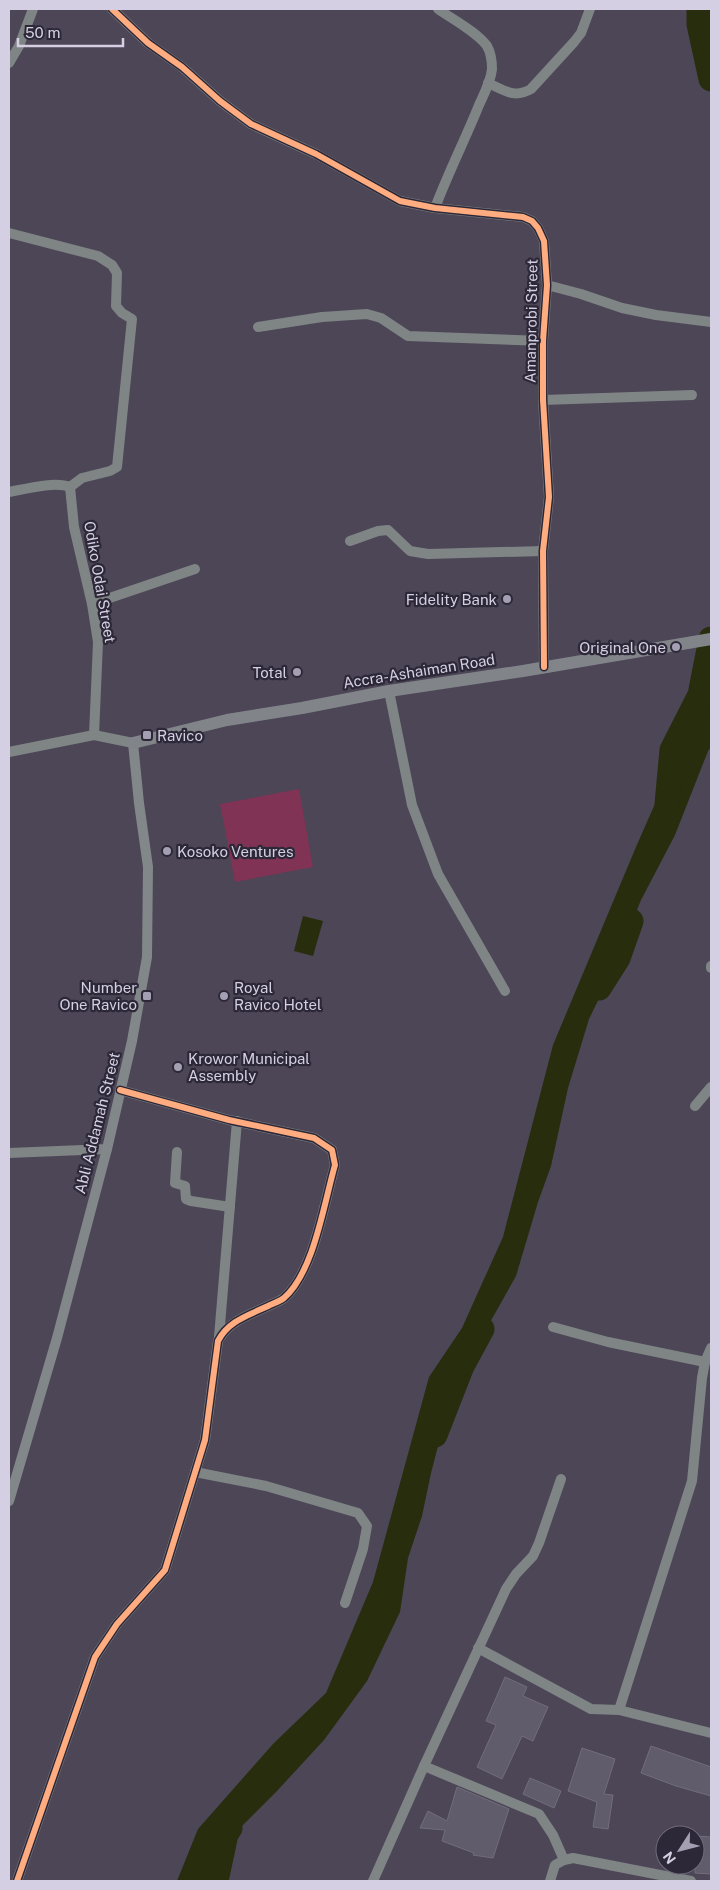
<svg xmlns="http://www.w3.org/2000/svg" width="720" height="1890" font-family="'Public Sans',sans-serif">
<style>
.green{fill:#803354}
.water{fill:#282d0d}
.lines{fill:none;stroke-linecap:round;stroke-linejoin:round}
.river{stroke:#282d0d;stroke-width:25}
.building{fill:#615c6b;stroke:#726d7c}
.street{stroke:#7f8485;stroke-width:10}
.secondary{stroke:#828789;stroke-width:10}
.primary{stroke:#818589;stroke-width:12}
.cycleway-casing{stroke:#2d2837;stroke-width:9}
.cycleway{stroke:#ffac80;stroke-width:6}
.poi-dot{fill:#a59fb3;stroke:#2d2837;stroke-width:2}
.labels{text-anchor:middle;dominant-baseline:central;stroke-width:4.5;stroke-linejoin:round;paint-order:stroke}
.street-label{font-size:15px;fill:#d5cfe4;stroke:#2d2837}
.poi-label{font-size:15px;fill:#d5cfe4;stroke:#2d2837;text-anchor:end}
</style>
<rect width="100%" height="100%" fill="#4c4657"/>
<!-- green -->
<polygon class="green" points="299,789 313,867 235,882 220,804"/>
<!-- water -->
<g class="water">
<polygon points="711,681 711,747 708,751 675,835 641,900 610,976 589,1019 568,1088 551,1166 538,1202 516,1276 484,1333 449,1383 447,1412 431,1473 422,1516 408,1558 400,1612 367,1681 324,1740 276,1792 234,1834 213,1873 214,1881 177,1881 198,1829 273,1744 326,1693 373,1582 429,1377 462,1328 503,1237 553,1045 636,847 694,715"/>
<polygon points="303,916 323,921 313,956 294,951"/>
</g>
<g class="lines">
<!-- river -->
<g class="river">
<polyline points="699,9 699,24 711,79"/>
<polyline points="667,804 672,750 700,695 711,639"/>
<polyline points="599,988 618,958 631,921"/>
<polyline points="435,1435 462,1366 482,1329"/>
<polyline points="216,1881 226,1834 230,1828"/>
</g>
</g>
<!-- building -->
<g class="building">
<polygon points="505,1677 527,1687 523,1696 548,1707 533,1741 522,1736 502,1779 477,1767 496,1725 486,1721"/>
<polygon points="651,1746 711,1767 711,1796 676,1786 641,1773"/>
<polygon points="582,1748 615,1759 604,1794 613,1795 608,1829 593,1827 597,1802 568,1791"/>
<polygon points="530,1778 561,1791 554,1808 523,1794"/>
<polygon points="457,1787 509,1809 493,1858 473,1855 474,1853 442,1841 445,1830 420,1828 428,1811 447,1821"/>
<polygon points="695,1836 711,1837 711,1874 695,1873"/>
</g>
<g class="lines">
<!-- street -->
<g class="street">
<polyline points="112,9 148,43 182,67 220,101 251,124 316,154 400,201 435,208 523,217 532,221 538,228 544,241 547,285 543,341 543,400 549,497 543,551 544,667"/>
<polyline points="9,63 19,46 33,9"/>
<path d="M488 83C504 90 514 99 531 89L574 42 581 33 590 9"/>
<path d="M435 208C448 173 465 140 479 105 484 94 491 81 492 69 492 61 491 53 487 46 477 32 452 19 438 9"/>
<polyline points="9,233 98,256 112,265 117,273 116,306 122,313 132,319 117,467 110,471 82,478 70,487"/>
<polyline points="547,285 581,294 622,308 656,315 711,322"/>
<polyline points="258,327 322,317 367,314 381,318 408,336 543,341"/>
<polyline points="543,400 692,395"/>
<path d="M9 492C25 489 55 481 70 487L74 527 92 604 98 642 94 735"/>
<polyline points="350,541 378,531 388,530 410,551 428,554 543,551"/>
<polyline points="92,604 195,569"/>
<polyline points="389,691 412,805 438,874 505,991"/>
<polyline points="9,752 94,735 133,743"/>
<polyline points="711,968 711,966"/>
<polyline points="695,1106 711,1087"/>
<polyline points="177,1152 175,1183 185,1186 186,1199 191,1201 230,1207"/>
<polyline points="9,1153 107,1149"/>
<polyline points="553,1327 608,1342 705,1362"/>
<polyline points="219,1337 237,1121"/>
<polyline points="195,1472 266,1486 358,1513 367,1526 363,1549 345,1603"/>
<polyline points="478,1648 591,1709 619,1710 711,1733"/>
<polyline points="619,1710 692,1481 702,1378 705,1362 711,1348"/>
<polyline points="424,1766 539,1814 553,1835 564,1860"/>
<path d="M17 1881 95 1657 117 1624 165 1570 205 1440 218 1341C229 1320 250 1315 270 1305 275 1303 280 1301 284 1298 314 1272 324 1203 335 1165L332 1150 314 1138 229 1120 120 1090"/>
<polyline points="373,1881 424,1766 506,1589 516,1574 533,1556 539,1543 561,1479"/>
<polyline points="550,1881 555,1865 564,1860 573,1858 691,1881"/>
</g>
<!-- secondary -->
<polyline class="secondary" points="9,1501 57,1338 107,1149 132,1041 147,957 148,867 139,803 133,743"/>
<!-- primary -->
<polyline class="primary" points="133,743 227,720 302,708 389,691 523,671 711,639"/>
<defs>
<g id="cycleway">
<polyline points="112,9 148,43 182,67 220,101 251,124 316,154 400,201 435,208 523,217 532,221 538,228 544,241 547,285 543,341 543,400 549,497 543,551 544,667"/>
<path d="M17 1881 95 1657 117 1624 165 1570 205 1440 218 1341C229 1320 250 1315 270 1305 275 1303 280 1301 284 1298 314 1272 324 1203 335 1165L332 1150 314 1138 229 1120 120 1090"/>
</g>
</defs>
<!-- cycleway casing -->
<use href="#cycleway" class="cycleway-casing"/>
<!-- cycleway -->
<use href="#cycleway" class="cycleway"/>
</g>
<!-- markers -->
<g class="poi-dot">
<circle cx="507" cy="599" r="5"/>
<circle cx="676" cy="647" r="5"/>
<circle cx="297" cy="672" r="5"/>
<rect x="142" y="730" width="10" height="10" rx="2.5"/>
<circle cx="167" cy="851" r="5"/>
<rect x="142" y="991" width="10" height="10" rx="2.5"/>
<circle cx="224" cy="996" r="5"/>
<circle cx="178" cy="1067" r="5"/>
</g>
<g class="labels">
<!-- street labels -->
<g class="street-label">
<text transform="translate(531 321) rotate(-89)">Amanprobi Street</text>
<text transform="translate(100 582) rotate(80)">Odiko Odai Street</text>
<text transform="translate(419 671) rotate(-9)">Accra-Ashaiman Road</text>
<text transform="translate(97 1123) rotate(-76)">Abli Addamah Street</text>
</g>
<!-- poi labels -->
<g class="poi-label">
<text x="497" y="599">Fidelity Bank</text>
<text x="666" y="647">Original One</text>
<text x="287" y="672">Total</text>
<text x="157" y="735" text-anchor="start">Ravico</text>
<text x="177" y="851" text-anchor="start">Kosoko Ventures</text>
<text x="137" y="987">Number<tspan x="137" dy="17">One Ravico</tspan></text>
<text x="234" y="987" text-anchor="start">Royal<tspan x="234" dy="17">Ravico Hotel</tspan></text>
<text x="188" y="1058" text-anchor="start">Krowor Municipal<tspan x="188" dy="17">Assembly</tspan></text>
</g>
</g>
<!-- border -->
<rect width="720" height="1890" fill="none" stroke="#d5cfe4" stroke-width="20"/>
<!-- north arrow -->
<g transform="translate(680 1850) rotate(234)"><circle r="24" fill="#2d2837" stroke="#706b7c"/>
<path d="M0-4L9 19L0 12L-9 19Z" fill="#a59fb3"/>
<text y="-8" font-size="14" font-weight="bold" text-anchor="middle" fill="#d5cfe4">N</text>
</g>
<!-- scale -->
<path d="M18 38v8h105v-8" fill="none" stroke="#d5cfe4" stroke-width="2.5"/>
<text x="25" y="38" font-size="15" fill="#d5cfe4" stroke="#2d2837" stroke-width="4" paint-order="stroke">50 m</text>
</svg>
